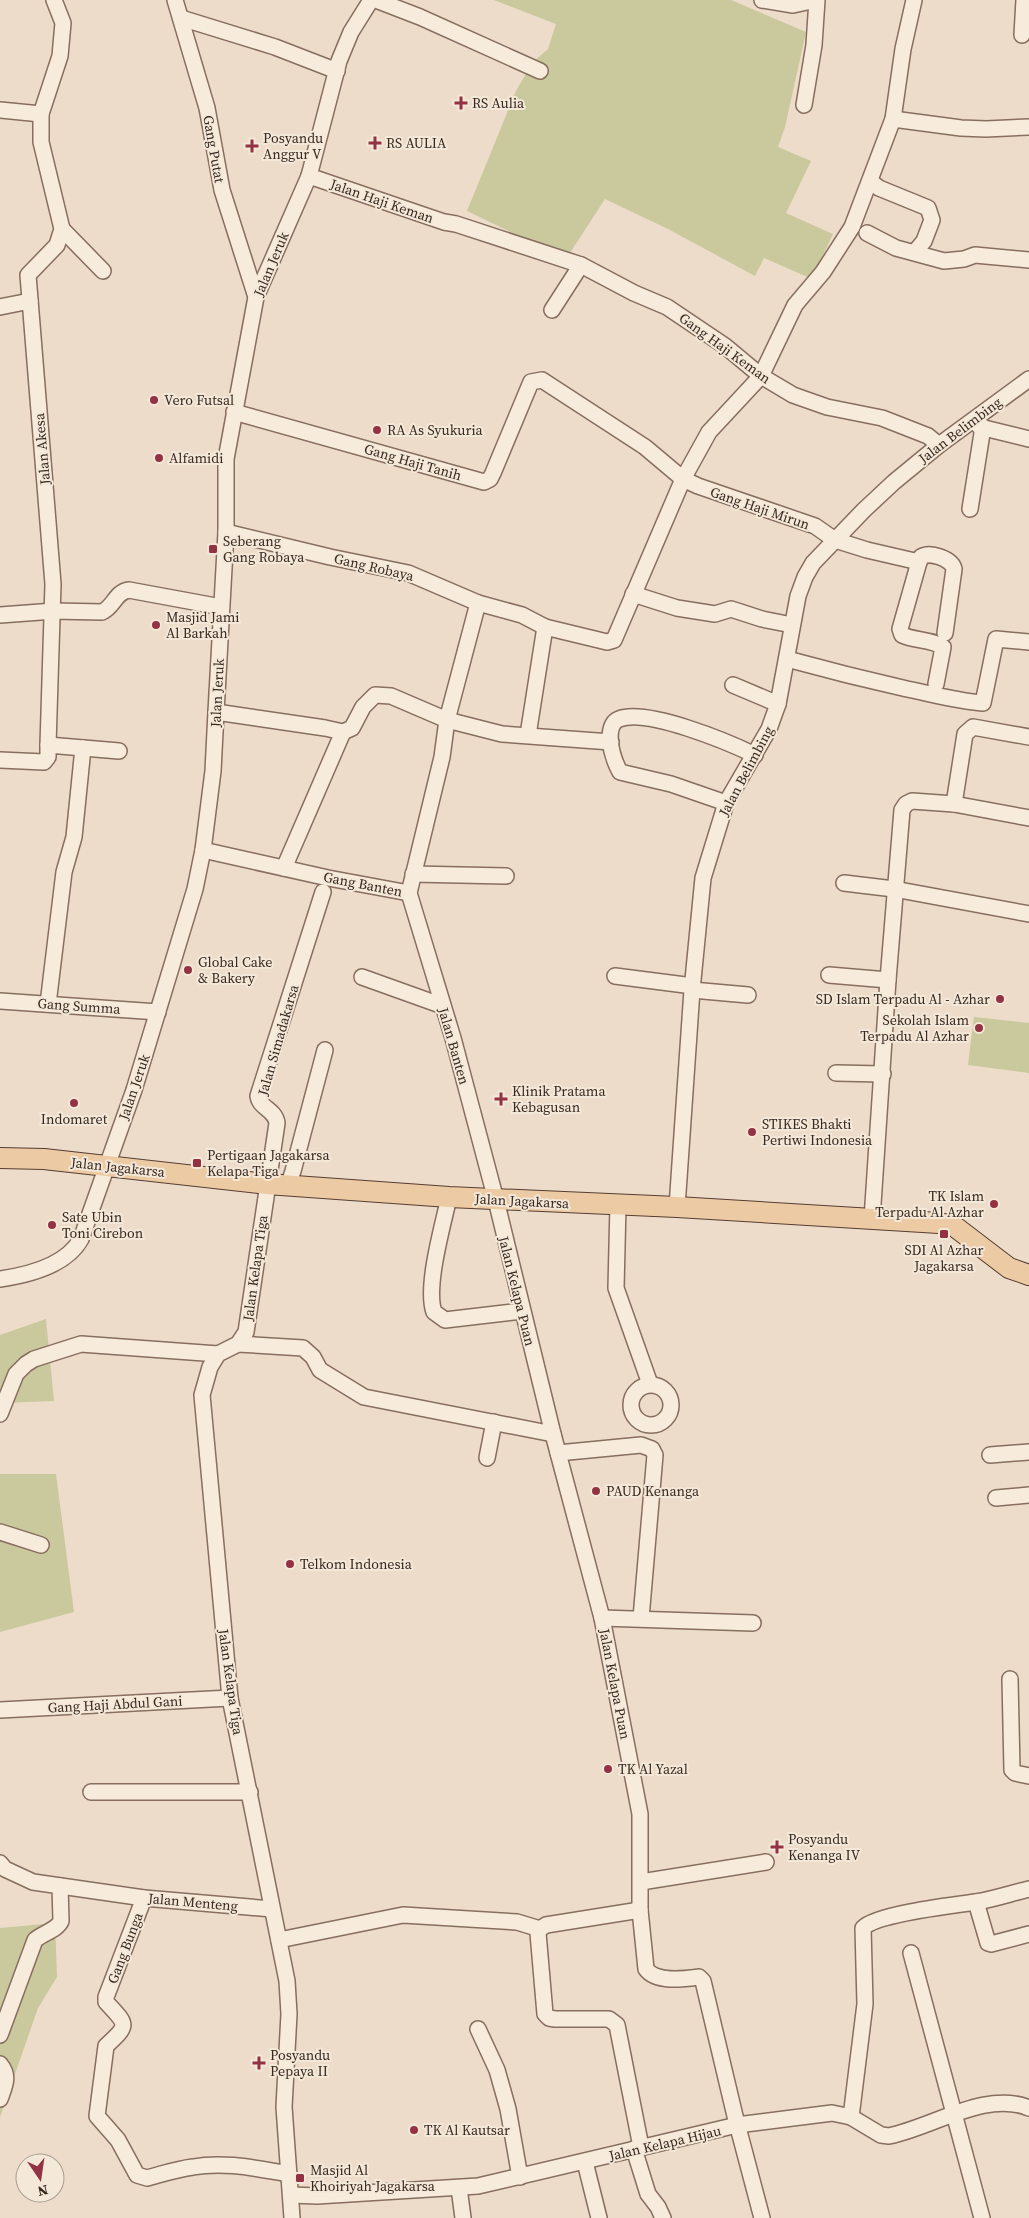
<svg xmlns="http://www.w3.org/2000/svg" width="1029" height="2218" font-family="'Source Serif 4',serif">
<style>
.green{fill:#cac89d}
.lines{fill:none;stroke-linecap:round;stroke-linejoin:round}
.minor-casing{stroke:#876e5f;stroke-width:18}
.major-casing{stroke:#563d32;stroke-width:22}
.minor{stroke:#f7ebdc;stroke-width:15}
.major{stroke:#eccaa4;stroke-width:20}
.poi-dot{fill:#933242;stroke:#f4e8d8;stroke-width:2}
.labels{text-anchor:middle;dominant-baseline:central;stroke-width:4;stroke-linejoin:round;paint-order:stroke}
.poi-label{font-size:14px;fill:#392921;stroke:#f4e8d8;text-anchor:start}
.street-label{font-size:14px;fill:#392921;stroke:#f4e8d8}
</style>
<rect width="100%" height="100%" fill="#ecdcc9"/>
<!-- green -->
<g class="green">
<polygon points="494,0 731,0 806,32 785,127 778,147 811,161 786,213 833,234 812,279 764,258 755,276 668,229 605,199 566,259 467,211 516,91 532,63 548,49 556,24"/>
<polygon points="974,1017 1029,1023 1029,1073 968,1065"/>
<polygon points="46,1319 54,1401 0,1403 0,1335"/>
<polygon points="0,1474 56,1474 74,1612 0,1632"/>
<polygon points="55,1923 57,1977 38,2008 0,2117 0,1928"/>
</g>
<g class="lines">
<defs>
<g id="minor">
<polyline points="175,0 207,108 222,190 256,297"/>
<polyline points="376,0 420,17 540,71"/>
<polyline points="762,0 793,5 816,0"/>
<polyline points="181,18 275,47 337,71"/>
<polyline points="1022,35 1024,0"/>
<polyline points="804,105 814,45 817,0"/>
<polyline points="0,110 41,114"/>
<polyline points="893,119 961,128 986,129 1029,127"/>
<polyline points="309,176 444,222 456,224 581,265 634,293 667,307 725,346 761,376 793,395 827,407 882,418 928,436 939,445"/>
<polyline points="871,182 879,188 928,208 932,220 924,241 915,252"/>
<polyline points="62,229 103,271"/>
<polyline points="867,233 896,248 944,261 964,259 975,255 1029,260"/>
<polyline points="0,307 30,301"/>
<polyline points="552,310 581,265"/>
<path d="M234 412 484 482 490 479 493 473 531 382 542 380 645 447 683 479 698 486 815 526 835 540 867 550 919 562 900 629 902 635C915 641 932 639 943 647L936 684"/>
<polyline points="976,423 980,427 1029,439"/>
<polyline points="970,509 983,427"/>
<polyline points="226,532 330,557 408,573 478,603 522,615 545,627"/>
<path d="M919 562 921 557C930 551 952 559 954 569L945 633"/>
<polyline points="633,594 677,608 715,614 731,609 762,619 792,625"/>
<path d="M478 603 447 720 442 757 409 893 453 1038 496 1200 553 1434 602 1618 640 1814V1910L646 1969C656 1983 684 1979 699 1977L703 1981 735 2116 762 2218"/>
<path d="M0 615 54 611 102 612C114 607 115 592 129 590L221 607"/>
<path d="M787 659C827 670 867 680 907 689 932 694 957 701 983 703L996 639 1029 642"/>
<polyline points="733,685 778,704"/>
<polyline points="216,712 325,728 343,732 352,728 363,707 375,695 391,696 447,720 502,734 611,742"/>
<polyline points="528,735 545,627 607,642 614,640 683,479 709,432 761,376 795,305 823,272 852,227 893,119 903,49 914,0"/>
<polyline points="48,745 53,584 28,275 57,245 62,229 41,142 41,114 60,56 63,23 54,0"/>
<polyline points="0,760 44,762 48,757 48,745 119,751"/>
<path d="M726 803 671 784 620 772C614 761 611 751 610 739 610 731 611 722 619 719 647 708 728 742 755 755"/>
<polyline points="954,804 965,734 973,727 1029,737"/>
<polyline points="203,850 328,878 409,893"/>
<polyline points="284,868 343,732"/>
<polyline points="413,874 506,876"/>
<polyline points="844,883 894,889 1029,914"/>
<polyline points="829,975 888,980"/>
<polyline points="615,976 693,986"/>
<polyline points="362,977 443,1006"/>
<polyline points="692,990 748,995"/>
<polyline points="0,1001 158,1012"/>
<polyline points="48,1004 64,872 74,837 83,748"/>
<polyline points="836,1073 883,1074"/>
<polyline points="288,1186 293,1171 325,1050"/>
<path d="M449 1197C443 1225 425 1287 434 1312L445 1320 522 1311"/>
<polyline points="618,1205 616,1288 650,1384"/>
<polyline points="677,1207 692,990 703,878 726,803 769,729 778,704 798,596 805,577 813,563 864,510 894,482 939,445 1029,379"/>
<polyline points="872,1219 888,980 902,810 906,804 912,801 954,804 1029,818"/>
<path d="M0 1279C28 1275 66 1266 81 1239L134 1090 195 889 203 850 213 771 216 712 226 532V459L256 297 309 176 339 61 351 32 371 0"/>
<polyline points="238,1344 303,1348 313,1357 320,1370 364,1397 553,1434"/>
<circle cx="651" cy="1405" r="20"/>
<polyline points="0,1414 16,1374 26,1364 34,1359 81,1344 218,1354"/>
<polyline points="558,1453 641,1445 652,1449 655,1455 641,1618"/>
<polyline points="990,1455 1029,1452"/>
<polyline points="487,1458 494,1422"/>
<polyline points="996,1498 1029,1495"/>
<polyline points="0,1532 41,1545"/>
<polyline points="602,1618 753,1623"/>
<polyline points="1010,1679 1012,1770 1015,1773 1029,1776"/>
<polyline points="0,1710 230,1698"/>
<polyline points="91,1792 250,1792"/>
<polyline points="0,1863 5,1869 33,1882 144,1898 272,1909"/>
<polyline points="641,1882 766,1862"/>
<path d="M144 1898 106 1997V2002C127 2025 130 2024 106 2046L97 2116 118 2140 137 2175 147 2178C162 2174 177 2169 193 2167 225 2161 258 2169 289 2174"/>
<polyline points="976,1902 988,1943 991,1944 1029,1934"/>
<polyline points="640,1910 546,1925 540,1929 538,1933 545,2014 549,2018 555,2019 609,2019 617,2025 641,2147"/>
<polyline points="279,1940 403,1915 517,1922 540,1929"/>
<polyline points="911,1953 982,2218"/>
<polyline points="478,2029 497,2070 508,2109 520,2177"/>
<path d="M0 2035 35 1940C43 1933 57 1930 61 1921L60 1886"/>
<path d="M0 2064C10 2076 5 2085 0 2099"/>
<path d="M851 2117 865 2004 863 1928C876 1914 954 1905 976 1902 994 1899 1012 1893 1029 1889"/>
<polyline points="634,2149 648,2194 658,2207 663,2218"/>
<polyline points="585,2162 599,2218"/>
<polyline points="459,2188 463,2218"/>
<path d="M291 2195 317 2196 478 2186 737 2125 832 2113 851 2117 881 2135 889 2136C933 2127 986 2090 1029 2108"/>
<path d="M292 2218 284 2107 289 2014 287 1981 230 1698 202 1395 210 1367 218 1354 238 1344 246 1332 277 1123C275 1109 260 1109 258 1096L323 892"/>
</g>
<polyline id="major" points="0,1158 44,1159 267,1184 449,1197 677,1207 939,1223 954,1226 1009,1268 1029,1275"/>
</defs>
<!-- minor casing -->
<use href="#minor" class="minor-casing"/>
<!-- major casing -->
<use href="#major" class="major-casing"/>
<!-- minor -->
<use href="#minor" class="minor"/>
<!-- major -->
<use href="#major" class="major"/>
</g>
<!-- markers -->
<g class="poi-dot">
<path d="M458.5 95.5h5v5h5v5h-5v5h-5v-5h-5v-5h5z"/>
<path d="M372.5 135.5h5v5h5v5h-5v5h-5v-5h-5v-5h5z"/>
<path d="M249.5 138.5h5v5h5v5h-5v5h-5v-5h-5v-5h5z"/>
<circle cx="154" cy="400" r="5"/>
<circle cx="377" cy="430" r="5"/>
<circle cx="159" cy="458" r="5"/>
<rect x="208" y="544" width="10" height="10" rx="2.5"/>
<circle cx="156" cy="625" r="5"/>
<circle cx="188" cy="970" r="5"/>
<circle cx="1000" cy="999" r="5"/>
<circle cx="979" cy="1028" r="5"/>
<path d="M498.5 1091.5h5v5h5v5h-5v5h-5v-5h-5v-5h5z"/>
<circle cx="74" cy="1103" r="5"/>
<circle cx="752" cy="1132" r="5"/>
<rect x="192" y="1158" width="10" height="10" rx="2.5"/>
<circle cx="994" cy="1204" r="5"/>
<circle cx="52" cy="1225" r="5"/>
<rect x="939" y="1229" width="10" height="10" rx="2.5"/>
<circle cx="596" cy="1491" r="5"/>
<circle cx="290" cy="1564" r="5"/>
<circle cx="608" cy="1769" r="5"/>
<path d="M774.5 1839.5h5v5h5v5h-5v5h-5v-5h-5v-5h5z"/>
<path d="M256.5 2055.5h5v5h5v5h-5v5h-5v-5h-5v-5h5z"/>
<circle cx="414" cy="2130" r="5"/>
<rect x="295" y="2173" width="10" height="10" rx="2.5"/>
</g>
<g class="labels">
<!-- poi labels -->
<g class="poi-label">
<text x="472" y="103">RS Aulia</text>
<text x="263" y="138">Posyandu<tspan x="263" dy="16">Anggur V</tspan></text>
<text x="386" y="143">RS AULIA</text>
<text x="164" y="400">Vero Futsal</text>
<text x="387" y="430">RA As Syukuria</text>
<text x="169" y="458">Alfamidi</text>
<text x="223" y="541">Seberang<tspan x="223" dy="16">Gang Robaya</tspan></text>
<text x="166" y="617">Masjid Jami<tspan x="166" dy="16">Al Barkah</tspan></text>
<text x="198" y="962">Global Cake<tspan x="198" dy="16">&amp; Bakery</tspan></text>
<text x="990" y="999" text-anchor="end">SD Islam Terpadu Al - Azhar</text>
<text x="969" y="1020" text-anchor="end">Sekolah Islam<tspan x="969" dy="16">Terpadu Al Azhar</tspan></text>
<text x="512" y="1091">Klinik Pratama<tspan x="512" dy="16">Kebagusan</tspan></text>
<text x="74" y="1119" text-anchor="middle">Indomaret</text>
<text x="762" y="1124">STIKES Bhakti<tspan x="762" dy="16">Pertiwi Indonesia</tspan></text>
<text x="207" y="1155">Pertigaan Jagakarsa<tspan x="207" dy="16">Kelapa Tiga</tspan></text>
<text x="984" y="1196" text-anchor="end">TK Islam<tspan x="984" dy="16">Terpadu Al Azhar</tspan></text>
<text x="62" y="1217">Sate Ubin<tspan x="62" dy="16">Toni Cirebon</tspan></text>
<text x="944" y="1250" text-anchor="middle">SDI Al Azhar<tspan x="944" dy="16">Jagakarsa</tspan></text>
<text x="606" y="1491">PAUD Kenanga</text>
<text x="300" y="1564">Telkom Indonesia</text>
<text x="618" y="1769">TK Al Yazal</text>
<text x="788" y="1839">Posyandu<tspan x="788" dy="16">Kenanga IV</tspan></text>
<text x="270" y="2055">Posyandu<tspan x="270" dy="16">Pepaya II</tspan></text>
<text x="424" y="2130">TK Al Kautsar</text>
<text x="310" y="2170">Masjid Al<tspan x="310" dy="16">Khoiriyah Jagakarsa</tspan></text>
</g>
<!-- street labels -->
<g class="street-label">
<text transform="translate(214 149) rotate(80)">Gang Putat</text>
<text transform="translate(382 201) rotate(19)">Jalan Haji Keman</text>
<text transform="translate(271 264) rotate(-67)">Jalan Jeruk</text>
<text transform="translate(725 348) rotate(36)">Gang Haji Keman</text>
<text transform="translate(960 430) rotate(-37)">Jalan Belimbing</text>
<text transform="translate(42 449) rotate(-95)">Jalan Akesa</text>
<text transform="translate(413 462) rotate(16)">Gang Haji Tanih</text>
<text transform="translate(760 508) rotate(19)">Gang Haji Mirun</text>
<text transform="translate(374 567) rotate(13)">Gang Robaya</text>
<text transform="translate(217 693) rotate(-87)">Jalan Jeruk</text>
<text transform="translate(746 771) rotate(-62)">Jalan Belimbing</text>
<text transform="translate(363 884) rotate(11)">Gang Banten</text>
<text transform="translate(79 1006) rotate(4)">Gang Summa</text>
<text transform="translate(278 1040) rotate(-74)">Jalan Simadakarsa</text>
<text transform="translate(454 1046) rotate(74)">Jalan Banten</text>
<text transform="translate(134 1087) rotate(-71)">Jalan Jeruk</text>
<text transform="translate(118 1167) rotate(6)">Jalan Jagakarsa</text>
<text transform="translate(522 1201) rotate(3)">Jalan Jagakarsa</text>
<text transform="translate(255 1268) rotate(-82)">Jalan Kelapa Tiga</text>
<text transform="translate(517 1291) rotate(76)">Jalan Kelapa Puan</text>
<text transform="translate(231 1682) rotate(82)">Jalan Kelapa Tiga</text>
<text transform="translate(615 1684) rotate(79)">Jalan Kelapa Puan</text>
<text transform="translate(115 1704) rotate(-3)">Gang Haji Abdul Gani</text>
<text transform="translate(193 1902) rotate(5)">Jalan Menteng</text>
<text transform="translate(125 1948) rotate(-69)">Gang Bunga</text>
<text transform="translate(665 2143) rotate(-13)">Jalan Kelapa Hijau</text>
</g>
</g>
<!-- north arrow -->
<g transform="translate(40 2178) rotate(167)"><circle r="24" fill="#f4e8d8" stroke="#a99c8f"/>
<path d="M0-4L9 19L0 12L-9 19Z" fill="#933242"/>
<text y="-8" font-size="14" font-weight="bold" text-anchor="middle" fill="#392921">N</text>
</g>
</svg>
